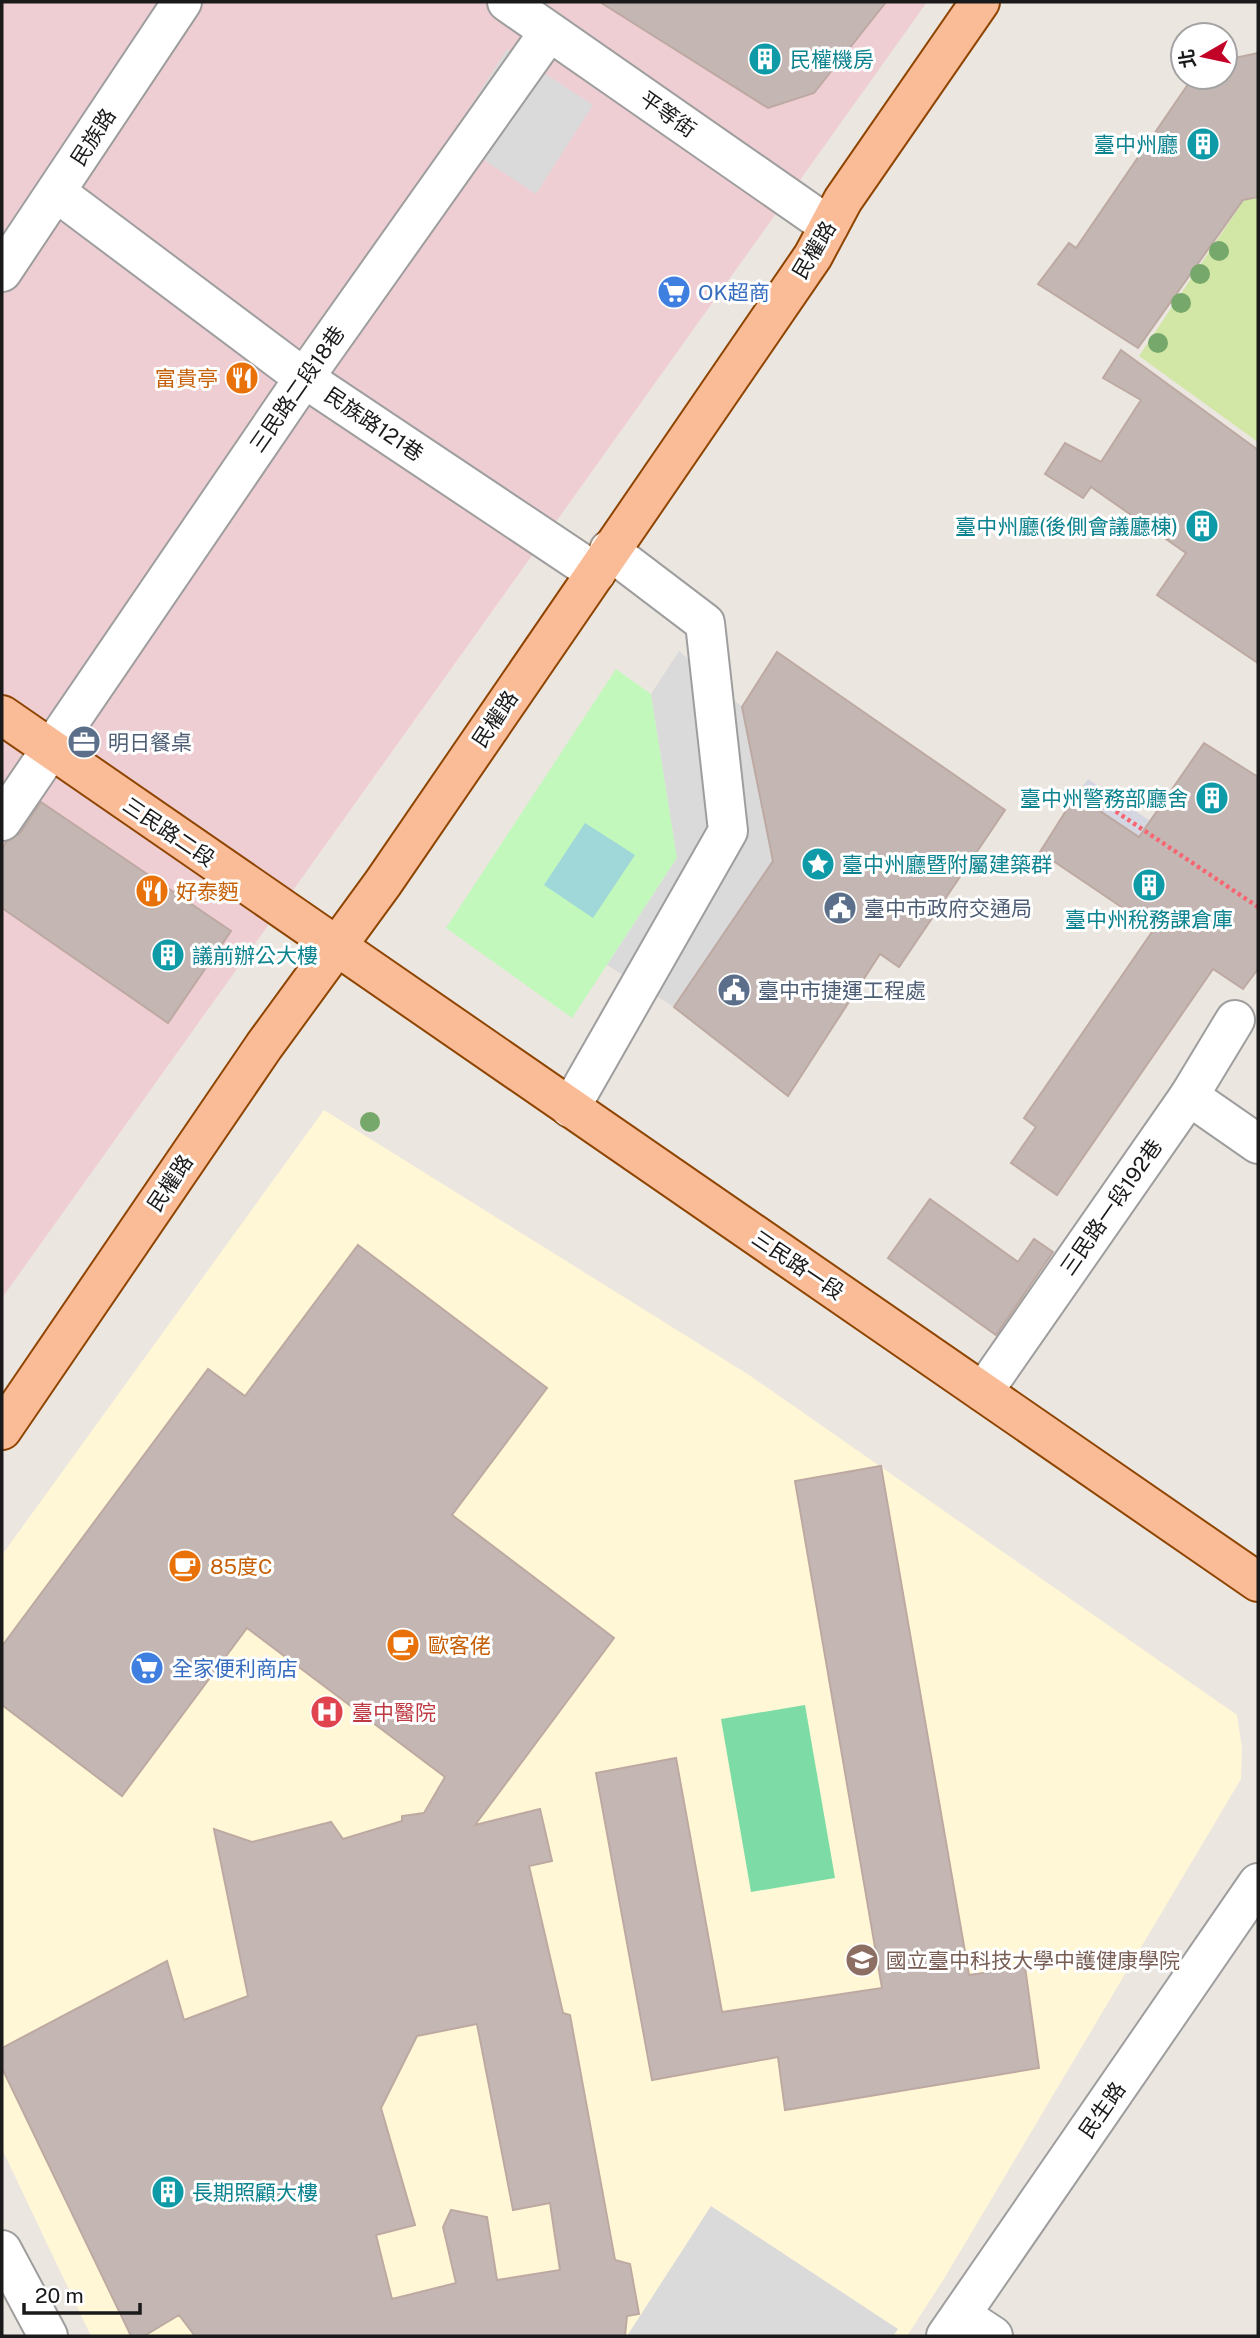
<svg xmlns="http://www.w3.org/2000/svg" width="1260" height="2338" font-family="'Public Sans','Noto Sans TC',sans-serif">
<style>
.commercial{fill:#eeced3}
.education{fill:#fff7d6}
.grass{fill:#d2e7a5}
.park{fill:#c2f8bb}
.pitch{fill:#7ddca5}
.parking{fill:#dadada}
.plaza{fill:#d4d7e2}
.water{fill:#a0d8da}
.building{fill:#c4b7b3;stroke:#bda9a2;stroke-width:2;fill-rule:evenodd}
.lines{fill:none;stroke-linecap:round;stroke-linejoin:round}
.minor-casing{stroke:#9e9e9e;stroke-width:42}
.major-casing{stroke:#8f4502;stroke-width:42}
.path{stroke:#f86572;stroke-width:4.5;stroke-dasharray:3.5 3.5;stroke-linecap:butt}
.minor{stroke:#fff;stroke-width:38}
.major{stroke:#fabc97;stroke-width:38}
.tree{fill:#77a86b}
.labels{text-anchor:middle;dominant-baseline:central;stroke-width:6;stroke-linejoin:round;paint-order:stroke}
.culture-label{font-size:21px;fill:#0d838f;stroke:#fff;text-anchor:start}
.street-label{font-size:21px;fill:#1a1a1a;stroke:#fff}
.shop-label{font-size:21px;fill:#366cbe;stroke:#fff;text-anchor:start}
.food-label{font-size:21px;fill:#c56008;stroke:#fff;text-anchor:start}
.service-label{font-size:21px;fill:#4e5e75;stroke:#fff;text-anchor:start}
.health-label{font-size:21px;fill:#be3a42;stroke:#fff;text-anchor:start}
.education-label{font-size:21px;fill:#785e54;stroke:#fff;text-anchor:start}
</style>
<rect width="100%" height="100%" fill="#ece6e0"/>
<!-- commercial -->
<polygon class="commercial" points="2,2 927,2 2,1298"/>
<!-- education -->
<polygon class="education" points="324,1110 749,1375 1237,1715 1242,1748 1241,1779 945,2277 907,2336 91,2336 2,2149 2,1555"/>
<!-- grass -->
<polygon class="grass" points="1258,198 1258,442 1139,356 1244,200"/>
<!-- park -->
<polygon class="park" points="616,669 651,694 677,858 572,1018 446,928"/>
<!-- pitch -->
<polygon class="pitch" points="805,1705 835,1878 751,1892 721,1719"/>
<!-- parking -->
<g class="parking">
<polygon points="507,49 593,105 536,194 450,138"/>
<polygon points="679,651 742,707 773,861 674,1007 607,965 677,858 651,694"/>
<polygon points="711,2206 898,2329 893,2336 627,2336"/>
</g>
<!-- plaza -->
<polygon class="plaza" points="1088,779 1258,894 1258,918 1076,795"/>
<!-- water -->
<polygon class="water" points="585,823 635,855 593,918 544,885"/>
<!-- building -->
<g class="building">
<polygon points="600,2 886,2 814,93 768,108"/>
<polygon points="1258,53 1258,197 1243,200 1138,348 1038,284 1069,243 1076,248 1193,77 1225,77 1225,60"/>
<polygon points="1121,350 1258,450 1258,663 1157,595 1186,553 1091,487 1083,498 1045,474 1065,443 1101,462 1141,400 1103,378"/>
<polygon points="777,652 1005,810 899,967 880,954 788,1096 674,1007 773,861 742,707"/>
<polygon points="1204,743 1258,777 1258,969 1243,989 1213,969 1057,1195 1011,1163 1036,1127 1024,1118 1154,929 1040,852 1076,795 1139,837"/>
<polygon points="41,802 231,931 168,1023 2,908 2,849 6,842 20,833"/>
<polygon points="930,1199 1018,1262 1034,1239 1053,1252 996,1335 888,1258"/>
<path d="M358 1245 547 1388 452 1515 614 1638 475 1825 540 1809 552 1861 529 1866 563 2013 570 2015 615 2260 630 2264 639 2314 627 2316 625 2336H195L179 2315 144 2336H131L2 2068V2048L167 1961 184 2020 248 1996 214 1829 252 1842 331 1822 343 1839 402 1821V1816L424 1813 445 1777 247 1628 122 1796 2 1705V1646L208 1369 245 1396ZM477 2024 513 2210 550 2203 560 2270 497 2280 487 2217 451 2210 443 2227 456 2283 392 2299 376 2235 415 2225 381 2108 417 2036Z"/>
<polygon points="881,1466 969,1975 1025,1967 1039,2068 785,2110 778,2057 652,2080 596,1773 676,1758 722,2012 882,1988 795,1481"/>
</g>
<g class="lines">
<defs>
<g id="minor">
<polyline points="507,2 829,226"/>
<polyline points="56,192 304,378 596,573"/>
<polyline points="2,272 182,2"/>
<polyline points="2,821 304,378 549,32"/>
<polyline points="1189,1096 1258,1144"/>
<polyline points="570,1108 728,831 705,623 609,550"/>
<polyline points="983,1392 1189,1096 1235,1020"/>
<polyline points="2,2250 48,2336"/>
<polyline points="961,2315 993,2336"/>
<polyline points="946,2336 1258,1883"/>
</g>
<g id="major">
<polyline points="2,715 1258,1582"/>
<polyline points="2,1430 264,1046 383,883 813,256 843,200 980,2"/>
</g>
</defs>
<!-- minor casing -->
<use href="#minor" class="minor-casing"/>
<!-- major casing -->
<use href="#major" class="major-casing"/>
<!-- path -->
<polyline class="path" points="1081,788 1258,907"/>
<!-- minor -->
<use href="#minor" class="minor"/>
<!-- major -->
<use href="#major" class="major"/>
</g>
<!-- trees -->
<g class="tree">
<circle cx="1219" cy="251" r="10"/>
<circle cx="1200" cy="274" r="10"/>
<circle cx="1181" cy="303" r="10"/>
<circle cx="1158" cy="343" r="10"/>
<circle cx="370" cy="1122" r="10"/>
</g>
<!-- icons -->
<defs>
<symbol id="building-disc" viewBox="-11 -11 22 22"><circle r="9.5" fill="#0f9aa8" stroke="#fff"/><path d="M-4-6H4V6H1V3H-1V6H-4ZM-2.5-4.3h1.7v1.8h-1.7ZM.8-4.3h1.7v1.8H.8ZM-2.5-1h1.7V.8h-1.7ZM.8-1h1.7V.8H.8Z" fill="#fff"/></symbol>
<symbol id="supermarket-disc" viewBox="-11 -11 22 22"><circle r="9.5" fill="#3f7fe0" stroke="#fff"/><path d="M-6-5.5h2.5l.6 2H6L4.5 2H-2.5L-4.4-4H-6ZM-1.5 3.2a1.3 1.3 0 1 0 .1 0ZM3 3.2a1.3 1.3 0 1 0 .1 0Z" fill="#fff"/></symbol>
<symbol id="restaurant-disc" viewBox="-11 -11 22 22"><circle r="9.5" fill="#e8710a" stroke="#fff"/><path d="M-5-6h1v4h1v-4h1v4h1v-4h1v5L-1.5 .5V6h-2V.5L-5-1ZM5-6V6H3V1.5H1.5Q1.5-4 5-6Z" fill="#fff"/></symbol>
<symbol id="office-disc" viewBox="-11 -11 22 22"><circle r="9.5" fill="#5c6f8a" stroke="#fff"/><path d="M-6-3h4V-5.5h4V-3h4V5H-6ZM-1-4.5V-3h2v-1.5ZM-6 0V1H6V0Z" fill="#fff"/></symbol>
<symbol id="sight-disc" viewBox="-11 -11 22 22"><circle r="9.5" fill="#0f9aa8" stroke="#fff"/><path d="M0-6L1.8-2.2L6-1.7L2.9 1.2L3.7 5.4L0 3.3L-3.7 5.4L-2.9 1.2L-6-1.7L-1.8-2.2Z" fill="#fff"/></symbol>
<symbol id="civic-disc" viewBox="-11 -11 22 22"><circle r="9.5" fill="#5c6f8a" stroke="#fff"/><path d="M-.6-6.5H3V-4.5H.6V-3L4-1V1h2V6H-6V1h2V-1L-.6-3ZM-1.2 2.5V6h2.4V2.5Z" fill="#fff"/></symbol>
<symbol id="cafe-disc" viewBox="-11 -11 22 22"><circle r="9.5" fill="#e8710a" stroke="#fff"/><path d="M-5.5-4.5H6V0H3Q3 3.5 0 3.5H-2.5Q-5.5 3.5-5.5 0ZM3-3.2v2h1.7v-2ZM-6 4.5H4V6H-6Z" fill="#fff"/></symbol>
<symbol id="hospital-disc" viewBox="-11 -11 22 22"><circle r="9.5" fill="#e0444e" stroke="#fff"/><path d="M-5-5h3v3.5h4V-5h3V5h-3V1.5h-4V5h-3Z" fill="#fff"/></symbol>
<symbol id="university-disc" viewBox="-11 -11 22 22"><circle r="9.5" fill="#8d6e63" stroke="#fff"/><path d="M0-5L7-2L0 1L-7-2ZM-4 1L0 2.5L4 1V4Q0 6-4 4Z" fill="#fff"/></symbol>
</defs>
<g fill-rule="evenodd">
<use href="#building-disc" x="746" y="40" width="38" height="38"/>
<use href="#building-disc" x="1184" y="125" width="38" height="38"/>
<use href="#supermarket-disc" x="655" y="273" width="38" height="38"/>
<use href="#restaurant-disc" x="223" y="359" width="38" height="38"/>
<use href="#building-disc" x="1183" y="507" width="38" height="38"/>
<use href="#office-disc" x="65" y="723" width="38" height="38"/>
<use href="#building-disc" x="1193" y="779" width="38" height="38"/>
<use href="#sight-disc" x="799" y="845" width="38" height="38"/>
<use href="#building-disc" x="1130" y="866" width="38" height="38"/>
<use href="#restaurant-disc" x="133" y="872" width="38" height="38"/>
<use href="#civic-disc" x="821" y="889" width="38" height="38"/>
<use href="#building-disc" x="149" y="936" width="38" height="38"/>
<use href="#civic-disc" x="715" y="971" width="38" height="38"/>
<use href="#cafe-disc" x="166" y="1547" width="38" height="38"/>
<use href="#cafe-disc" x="384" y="1626" width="38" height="38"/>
<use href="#supermarket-disc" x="128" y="1649" width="38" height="38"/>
<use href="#hospital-disc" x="308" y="1693" width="38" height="38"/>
<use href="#university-disc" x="843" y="1941" width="38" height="38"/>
<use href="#building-disc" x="149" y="2173" width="38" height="38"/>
</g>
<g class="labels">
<!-- culture labels -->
<g class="culture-label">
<text x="790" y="59">民權機房</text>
<text x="1178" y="144" text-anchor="end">臺中州廳</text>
<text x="1178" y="526" text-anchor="end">臺中州廳(後側會議廳棟)</text>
<text x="1188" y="798" text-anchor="end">臺中州警務部廳舍</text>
<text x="842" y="864">臺中州廳暨附屬建築群</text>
<text x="1149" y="919" text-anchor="middle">臺中州稅務課倉庫</text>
<text x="192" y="955">議前辦公大樓</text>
<text x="192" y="2192">長期照顧大樓</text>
</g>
<!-- street labels -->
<g class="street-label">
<text transform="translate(668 114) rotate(35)">平等街</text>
<text transform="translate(93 137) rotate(-57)">民族路</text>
<text transform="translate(814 250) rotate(-59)">民權路</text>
<text transform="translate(297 389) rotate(-55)">三民路二段18巷</text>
<text transform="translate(374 424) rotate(34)">民族路121巷</text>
<text transform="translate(495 719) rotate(-56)">民權路</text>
<text transform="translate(169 832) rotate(34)">三民路二段</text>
<text transform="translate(170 1183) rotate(-56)">民權路</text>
<text transform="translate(1111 1207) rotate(-55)">三民路一段192巷</text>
<text transform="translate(798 1265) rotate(34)">三民路一段</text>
<text transform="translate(1102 2110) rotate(-55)">民生路</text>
</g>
<!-- shop labels -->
<g class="shop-label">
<text x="698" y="292">OK超商</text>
<text x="172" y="1668">全家便利商店</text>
</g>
<!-- food labels -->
<g class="food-label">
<text x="218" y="378" text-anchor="end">富貴亭</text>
<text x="176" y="891">好泰麪</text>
<text x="210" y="1566">85度C</text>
<text x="428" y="1645">歐客佬</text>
</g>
<!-- service labels -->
<g class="service-label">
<text x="108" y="742">明日餐桌</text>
<text x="864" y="908">臺中市政府交通局</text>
<text x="758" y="990">臺中市捷運工程處</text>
</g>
<!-- health labels -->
<g class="health-label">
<text x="352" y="1712">臺中醫院</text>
</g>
<!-- education labels -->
<g class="education-label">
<text x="886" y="1960">國立臺中科技大學中護健康學院</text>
</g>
</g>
<!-- border -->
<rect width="1260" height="2338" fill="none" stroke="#1a1a1a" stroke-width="7"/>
<!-- north arrow -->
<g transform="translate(1204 56) rotate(261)"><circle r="33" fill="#ffffff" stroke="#a3a3a3" stroke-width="2"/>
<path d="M0-5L12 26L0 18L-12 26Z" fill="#c30228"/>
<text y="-10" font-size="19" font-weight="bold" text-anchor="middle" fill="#1a1a1a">北</text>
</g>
<!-- scale -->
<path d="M24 2303v10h116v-10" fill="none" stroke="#1a1a1a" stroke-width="3.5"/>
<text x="35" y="2303" font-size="21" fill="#1a1a1a" stroke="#ffffff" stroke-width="5" paint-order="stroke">20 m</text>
</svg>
